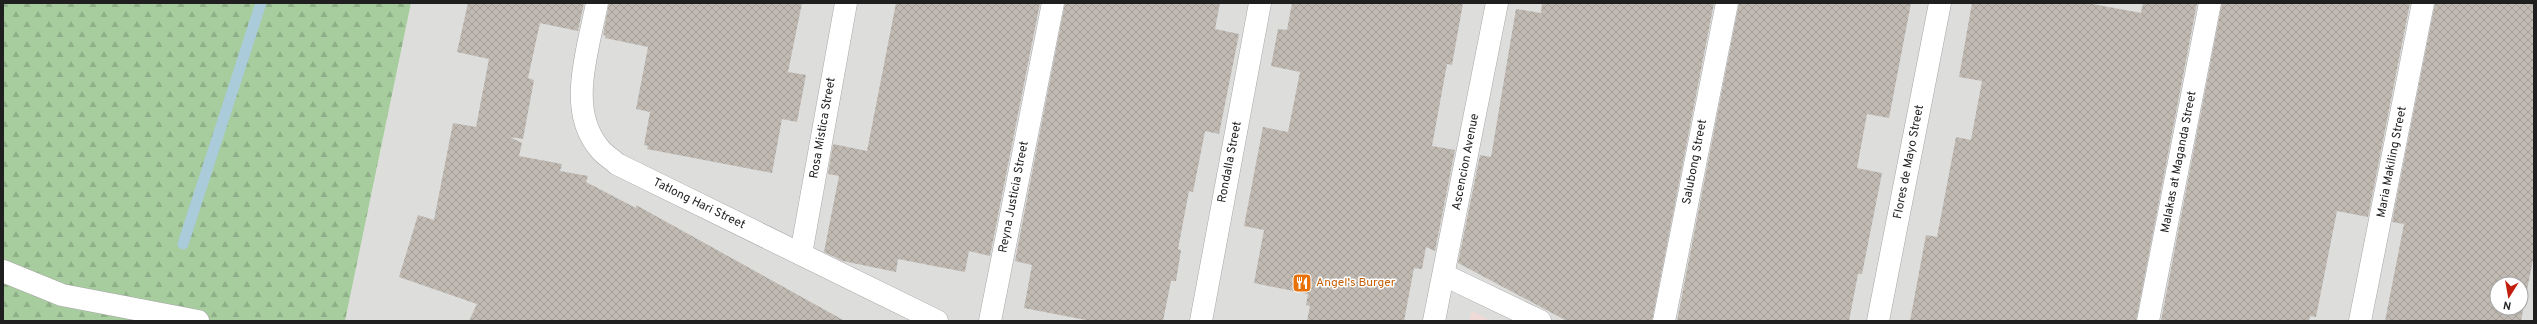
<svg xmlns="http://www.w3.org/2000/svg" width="2537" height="324" font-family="Overpass,sans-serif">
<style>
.residential{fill:#dddddc;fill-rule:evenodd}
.commercial{fill:#efdad7}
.forest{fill:url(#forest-firs)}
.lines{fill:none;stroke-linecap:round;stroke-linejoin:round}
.stream{stroke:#aacbda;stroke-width:11}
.building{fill:url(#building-cross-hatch);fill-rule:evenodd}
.minor-casing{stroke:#a6a6a6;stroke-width:23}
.tertiary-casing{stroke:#a6a6a6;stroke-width:23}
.minor{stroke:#fff;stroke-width:22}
.tertiary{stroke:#fff;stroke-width:22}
.labels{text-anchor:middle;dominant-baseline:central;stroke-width:3;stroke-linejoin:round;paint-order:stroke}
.street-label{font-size:12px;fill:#1f1f1f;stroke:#fff}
.food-label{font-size:12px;fill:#c56008;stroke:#fff;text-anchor:start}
</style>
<defs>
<pattern id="forest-firs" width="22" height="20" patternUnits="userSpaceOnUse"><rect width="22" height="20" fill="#a7cc9e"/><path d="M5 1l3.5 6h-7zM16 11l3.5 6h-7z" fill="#8faf88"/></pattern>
<pattern id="building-cross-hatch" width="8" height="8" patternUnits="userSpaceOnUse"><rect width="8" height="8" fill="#c0bab3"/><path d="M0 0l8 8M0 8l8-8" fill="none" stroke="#a59f9a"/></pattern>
</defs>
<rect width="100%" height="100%" fill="#efede6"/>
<!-- residential -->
<path class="residential" d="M411 3H2534V321H345ZM2497 284H2521V308H2497Z"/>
<!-- commercial -->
<polygon class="commercial" points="1472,311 1491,321 1469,321"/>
<!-- forest -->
<polygon class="forest" points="3,3 411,3 345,321 3,321"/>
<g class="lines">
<!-- stream -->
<polyline class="stream" points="183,244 261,3"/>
</g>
<!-- building -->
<g class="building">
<polygon points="468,3 584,3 578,31 540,23 528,78 534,80 523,139 510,137 522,143 519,156 562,164 560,171 588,176 586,182 636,208 636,205 845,321 469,321 477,304 399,277 418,215 434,220 453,123 476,127 489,59 457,52"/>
<polygon points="609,3 802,3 788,72 806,75 797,122 782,119 772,173 647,149 648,146 644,145 650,112 636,109 648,47 605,38 606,36 603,35"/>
<polygon points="896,3 1040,3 990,256 969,251 965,272 898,259 896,272 843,261 824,252 839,176 828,174 833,144 867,151"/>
<polygon points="1065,3 1220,3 1215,29 1239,34 1219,134 1205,131 1193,192 1189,191 1178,249 1181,250 1176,281 1171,281 1163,321 1091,321 1024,308 1032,265 1015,261"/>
<polygon points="1292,3 1463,3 1452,65 1447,64 1432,146 1455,150 1435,251 1426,247 1422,269 1414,268 1404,321 1307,321 1310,306 1306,305 1308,294 1254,283 1264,230 1244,226 1263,127 1288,132 1300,72 1271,66 1278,29 1287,30"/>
<polygon points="1542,3 1714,3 1652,321 1567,321 1458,263 1480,155 1491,157 1516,9 1541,13"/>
<polygon points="1739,3 1911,3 1889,118 1867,114 1857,168 1882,173 1862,274 1858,274 1849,321 1677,321"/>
<polygon points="1972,3 2087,3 2141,13 2143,3 2197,3 2136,321 1910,321 1926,235 1937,237 1956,137 1971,140 1982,81 1959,77"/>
<polygon points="2222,3 2410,3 2368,217 2337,211 2316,317 2310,316 2309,321 2161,321"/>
<path d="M2435 3H2534V254L2521 321H2385L2404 224 2392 222ZM2497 284H2521V308H2497Z"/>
</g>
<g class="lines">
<defs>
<g id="minor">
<path d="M597 3C589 47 566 109 599 148 603 154 612 159 617 164L937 321"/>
<polyline points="801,254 846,3"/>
<polyline points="3,271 62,295 198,321"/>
<polyline points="1444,275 1540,321"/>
<polyline points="990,321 1053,3"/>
<polyline points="1201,321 1260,3"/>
<polyline points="1664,321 1727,3"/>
<polyline points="2148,321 2210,3"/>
<polyline points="2360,321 2423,3"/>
</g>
<g id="tertiary">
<polyline points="1434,321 1497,3"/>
<polyline points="1878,321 1940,3"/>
</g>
</defs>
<!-- minor casing -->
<use href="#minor" class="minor-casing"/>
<!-- tertiary casing -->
<use href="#tertiary" class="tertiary-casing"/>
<!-- minor -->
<use href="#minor" class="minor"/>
<!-- tertiary -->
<use href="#tertiary" class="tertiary"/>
</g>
<!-- icons -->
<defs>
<symbol id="restaurant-square" viewBox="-11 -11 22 22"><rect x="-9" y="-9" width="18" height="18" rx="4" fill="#e8710a" stroke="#fff"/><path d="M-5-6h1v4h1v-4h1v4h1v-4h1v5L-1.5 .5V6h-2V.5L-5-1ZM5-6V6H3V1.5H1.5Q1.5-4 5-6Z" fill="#fff"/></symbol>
</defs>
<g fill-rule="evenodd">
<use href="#restaurant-square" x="1291" y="272" width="22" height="22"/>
</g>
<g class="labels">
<!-- street labels -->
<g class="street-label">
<text transform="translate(823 128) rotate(-80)">Rosa Mistica Street</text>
<text transform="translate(1230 162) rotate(-79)">Rondalla Street</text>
<text transform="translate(1466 162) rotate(-79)">Ascencion Avenue</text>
<text transform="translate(1695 162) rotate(-79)">Salubong Street</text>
<text transform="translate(1909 162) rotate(-79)">Flores de Mayo Street</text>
<text transform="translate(2179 162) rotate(-79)">Malakas at Maganda Street</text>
<text transform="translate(2392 162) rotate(-79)">Maria Makiling Street</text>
<text transform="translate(1014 197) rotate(-79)">Reyna Justicia Street</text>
<text transform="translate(699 204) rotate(26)">Tatlong Hari Street</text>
</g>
<!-- food labels -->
<g class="food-label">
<text x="1316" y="283">Angel's Burger</text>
</g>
</g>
<!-- border -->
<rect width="2537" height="324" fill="none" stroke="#1f1f1f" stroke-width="8"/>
<!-- north arrow -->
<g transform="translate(2509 296) rotate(191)"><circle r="19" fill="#ffffff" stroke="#a5a5a5"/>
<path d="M0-3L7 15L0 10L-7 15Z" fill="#c21e0d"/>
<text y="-6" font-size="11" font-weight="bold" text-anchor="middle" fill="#1f1f1f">N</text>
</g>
</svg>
